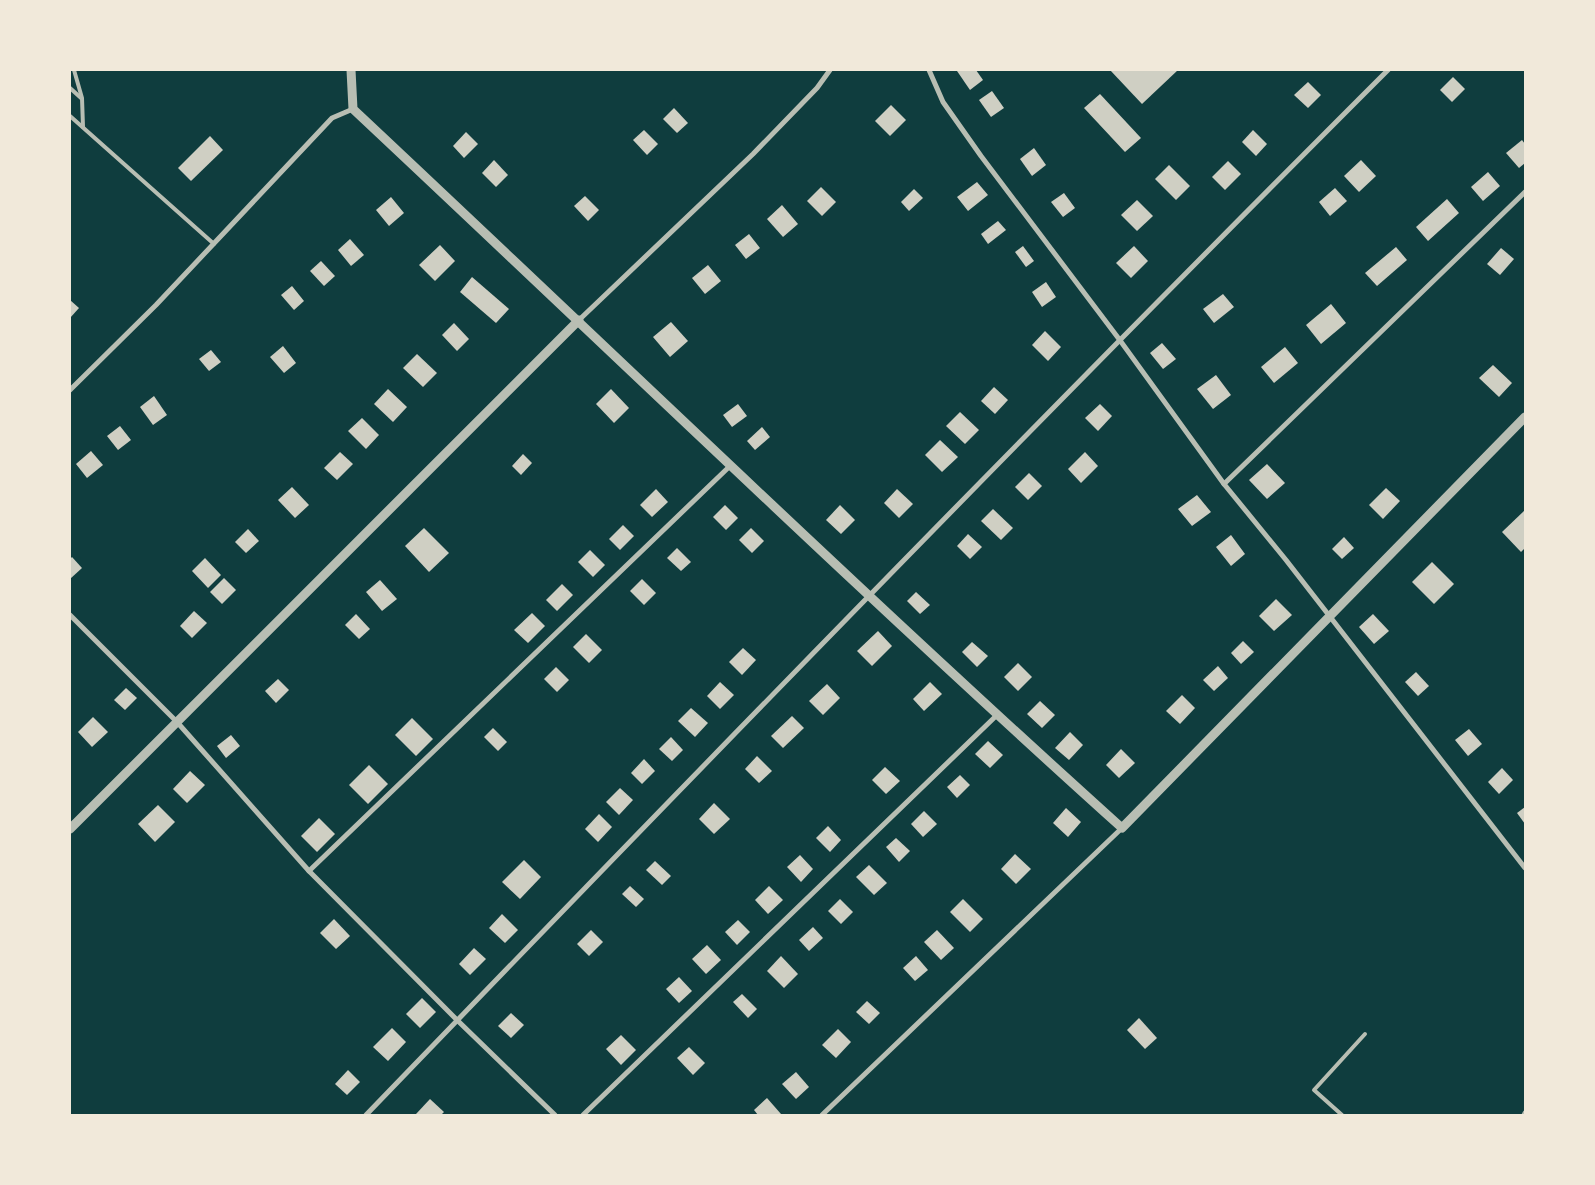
<svg xmlns="http://www.w3.org/2000/svg" width="1595" height="1185" font-family="'Crimson Pro',serif">
<style>
.building{fill:#cfcfc3}
.lines{fill:none;stroke-linecap:round;stroke-linejoin:round}
.service{stroke:#b8beb3;stroke-width:4}
.minor{stroke:#b8beb3;stroke-width:5}
.tertiary{stroke:#b8beb3;stroke-width:9}
</style>
<rect width="100%" height="100%" fill="#0f3d3e"/>
<!-- building -->
<g class="building">
<polygon points="959,70 976,70 983,80 970,90 957,71"/>
<polygon points="1110,70 1178,70 1142,104"/>
<polygon points="1453,77 1465,89 1452,102 1440,90"/>
<polygon points="1308,82 1321,95 1308,108 1294,95"/>
<polygon points="992,91 1004,108 991,117 979,100"/>
<polygon points="1100,94 1141,138 1125,152 1084,108"/>
<polygon points="891,105 906,120 890,136 875,121"/>
<polygon points="674,108 688,123 677,133 663,119"/>
<polygon points="644,130 658,144 647,155 633,140"/>
<polygon points="1253,130 1267,144 1256,156 1242,142"/>
<polygon points="466,132 478,144 464,158 453,146"/>
<polygon points="210,136 223,150 191,181 178,168"/>
<polygon points="1522,140 1525,144 1525,163 1519,168 1506,153"/>
<polygon points="1034,148 1046,165 1032,176 1020,159"/>
<polygon points="494,160 508,175 496,187 482,173"/>
<polygon points="1361,160 1376,176 1359,192 1344,176"/>
<polygon points="1228,161 1241,174 1225,190 1212,177"/>
<polygon points="1169,165 1190,186 1176,200 1155,179"/>
<polygon points="1488,172 1500,186 1483,201 1471,187"/>
<polygon points="977,182 988,195 968,211 957,197"/>
<polygon points="821,187 836,202 822,216 807,201"/>
<polygon points="1335,188 1347,201 1330,216 1319,202"/>
<polygon points="914,189 923,198 909,211 901,202"/>
<polygon points="1064,193 1075,208 1063,217 1051,202"/>
<polygon points="585,196 599,210 588,221 574,206"/>
<polygon points="391,197 404,213 389,226 376,210"/>
<polygon points="1447,199 1459,213 1428,241 1416,227"/>
<polygon points="1137,200 1153,216 1137,231 1121,215"/>
<polygon points="782,205 798,224 783,237 767,219"/>
<polygon points="998,221 1006,230 988,244 981,234"/>
<polygon points="749,234 760,248 746,259 735,245"/>
<polygon points="350,239 364,255 351,266 338,250"/>
<polygon points="440,245 455,261 435,281 419,265"/>
<polygon points="1023,246 1034,261 1026,267 1015,252"/>
<polygon points="1134,246 1148,261 1131,278 1116,263"/>
<polygon points="1396,247 1407,260 1377,286 1365,273"/>
<polygon points="1501,248 1514,259 1500,275 1487,264"/>
<polygon points="321,261 335,276 324,286 310,271"/>
<polygon points="708,265 721,281 705,294 692,278"/>
<polygon points="472,277 509,309 496,323 460,292"/>
<polygon points="1046,282 1056,297 1042,307 1032,292"/>
<polygon points="292,286 304,301 294,310 281,295"/>
<polygon points="1223,294 1234,307 1214,323 1203,309"/>
<polygon points="70,300 79,308 70,318"/>
<polygon points="1331,304 1346,323 1321,344 1306,325"/>
<polygon points="671,322 688,341 670,357 653,337"/>
<polygon points="454,323 469,339 457,351 442,335"/>
<polygon points="1045,331 1061,347 1048,361 1032,345"/>
<polygon points="1162,343 1176,359 1163,369 1150,353"/>
<polygon points="283,346 296,363 284,373 270,357"/>
<polygon points="1285,347 1298,363 1274,383 1261,367"/>
<polygon points="211,350 221,362 209,371 199,359"/>
<polygon points="417,354 437,373 423,387 403,368"/>
<polygon points="1493,365 1512,383 1499,397 1479,378"/>
<polygon points="1216,375 1231,395 1213,409 1197,389"/>
<polygon points="994,387 1008,400 995,414 981,401"/>
<polygon points="388,389 407,407 393,422 374,404"/>
<polygon points="611,389 629,408 614,423 596,404"/>
<polygon points="154,396 167,415 153,425 140,407"/>
<polygon points="738,404 747,416 732,427 723,415"/>
<polygon points="1100,404 1112,416 1098,431 1085,418"/>
<polygon points="960,412 979,430 965,444 946,426"/>
<polygon points="362,418 379,435 366,449 348,431"/>
<polygon points="120,426 131,440 118,450 107,436"/>
<polygon points="762,427 770,437 755,450 747,441"/>
<polygon points="940,440 958,457 942,472 925,455"/>
<polygon points="91,451 103,465 87,478 76,464"/>
<polygon points="340,452 353,464 337,480 324,468"/>
<polygon points="1085,452 1098,466 1081,483 1068,469"/>
<polygon points="523,454 532,463 521,475 512,466"/>
<polygon points="1267,464 1285,483 1267,499 1249,480"/>
<polygon points="1029,473 1042,486 1028,500 1015,487"/>
<polygon points="292,487 309,505 295,518 278,500"/>
<polygon points="1386,488 1400,501 1383,519 1369,505"/>
<polygon points="656,489 668,502 652,517 640,505"/>
<polygon points="897,489 913,504 899,518 884,503"/>
<polygon points="1197,495 1211,512 1192,526 1178,509"/>
<polygon points="725,505 738,518 726,530 713,517"/>
<polygon points="840,505 855,520 841,534 826,520"/>
<polygon points="993,509 1013,528 1001,540 981,521"/>
<polygon points="1525,510 1525,548 1521,552 1502,532"/>
<polygon points="623,525 634,536 620,550 609,539"/>
<polygon points="424,528 449,553 429,572 405,546"/>
<polygon points="751,528 764,541 752,553 739,540"/>
<polygon points="248,529 259,541 246,553 235,542"/>
<polygon points="968,534 982,547 970,559 957,546"/>
<polygon points="1231,535 1245,554 1231,566 1216,547"/>
<polygon points="1344,537 1354,548 1342,559 1332,549"/>
<polygon points="677,548 691,562 681,571 667,558"/>
<polygon points="590,550 605,565 593,577 578,562"/>
<polygon points="72,557 82,568 70,579 70,559"/>
<polygon points="205,558 221,575 208,588 192,571"/>
<polygon points="1432,562 1454,584 1434,604 1412,582"/>
<polygon points="224,578 236,590 222,604 210,592"/>
<polygon points="642,579 656,593 644,605 630,591"/>
<polygon points="380,580 397,599 382,611 366,592"/>
<polygon points="562,584 573,595 557,611 546,600"/>
<polygon points="916,592 930,605 920,614 907,601"/>
<polygon points="1276,599 1292,615 1274,631 1259,616"/>
<polygon points="194,611 207,623 192,638 180,626"/>
<polygon points="532,613 545,626 528,643 514,630"/>
<polygon points="356,614 370,629 359,639 345,625"/>
<polygon points="1373,614 1389,631 1374,644 1359,627"/>
<polygon points="878,631 892,646 872,666 857,651"/>
<polygon points="586,634 602,650 589,663 573,647"/>
<polygon points="1243,641 1254,652 1241,664 1231,653"/>
<polygon points="972,642 988,656 977,667 962,652"/>
<polygon points="743,648 756,660 742,675 729,662"/>
<polygon points="1018,663 1032,677 1018,691 1004,677"/>
<polygon points="1218,666 1228,678 1214,691 1203,680"/>
<polygon points="556,667 569,680 557,692 544,679"/>
<polygon points="1416,672 1429,686 1418,696 1405,682"/>
<polygon points="278,679 289,690 276,703 265,691"/>
<polygon points="720,682 734,695 720,709 707,696"/>
<polygon points="930,682 942,694 924,711 913,699"/>
<polygon points="827,684 840,698 823,715 809,701"/>
<polygon points="126,688 137,698 125,710 114,700"/>
<polygon points="1182,695 1195,708 1180,724 1166,711"/>
<polygon points="1040,701 1055,715 1042,728 1027,714"/>
<polygon points="691,708 708,723 695,737 678,721"/>
<polygon points="792,716 804,728 783,748 771,736"/>
<polygon points="93,717 108,732 92,747 78,732"/>
<polygon points="412,718 433,739 416,756 395,735"/>
<polygon points="493,728 507,742 498,751 484,737"/>
<polygon points="1469,729 1482,744 1468,756 1455,740"/>
<polygon points="1070,732 1083,745 1069,760 1055,748"/>
<polygon points="231,735 240,746 226,758 217,746"/>
<polygon points="671,737 683,750 672,761 659,749"/>
<polygon points="988,741 1003,755 990,768 975,754"/>
<polygon points="1121,749 1135,763 1119,778 1106,765"/>
<polygon points="757,756 772,771 759,783 745,769"/>
<polygon points="644,759 655,771 642,784 631,773"/>
<polygon points="369,765 388,784 368,804 349,785"/>
<polygon points="885,767 900,781 886,794 872,780"/>
<polygon points="1502,768 1513,780 1499,794 1488,782"/>
<polygon points="190,771 205,785 187,803 173,789"/>
<polygon points="960,775 970,785 957,798 947,787"/>
<polygon points="620,788 633,800 619,815 606,802"/>
<polygon points="714,803 730,819 714,834 699,819"/>
<polygon points="158,805 175,822 155,842 138,824"/>
<polygon points="1525,807 1525,824 1517,813"/>
<polygon points="1066,808 1081,822 1068,837 1053,823"/>
<polygon points="924,811 937,824 923,837 911,824"/>
<polygon points="599,814 612,827 598,842 585,829"/>
<polygon points="319,818 335,834 317,852 301,836"/>
<polygon points="828,826 841,840 830,852 816,838"/>
<polygon points="896,838 910,851 899,862 886,847"/>
<polygon points="1015,854 1031,869 1016,884 1001,869"/>
<polygon points="800,855 813,869 801,882 787,867"/>
<polygon points="524,860 541,877 520,899 502,882"/>
<polygon points="655,861 671,876 662,885 646,870"/>
<polygon points="869,865 887,883 874,895 856,877"/>
<polygon points="630,886 644,899 636,907 622,894"/>
<polygon points="769,886 783,900 768,914 755,900"/>
<polygon points="840,899 853,912 841,924 828,911"/>
<polygon points="963,899 983,919 970,932 950,912"/>
<polygon points="502,914 518,930 505,943 489,928"/>
<polygon points="334,919 350,936 336,949 320,933"/>
<polygon points="738,920 750,932 737,945 725,932"/>
<polygon points="813,927 823,938 809,951 799,940"/>
<polygon points="591,930 603,942 589,956 577,944"/>
<polygon points="937,930 954,948 941,960 924,942"/>
<polygon points="707,945 721,960 706,974 692,959"/>
<polygon points="474,948 486,959 470,975 459,964"/>
<polygon points="781,956 798,974 784,988 767,971"/>
<polygon points="916,956 928,970 915,981 903,968"/>
<polygon points="679,977 692,991 679,1003 666,989"/>
<polygon points="742,994 757,1009 748,1018 733,1002"/>
<polygon points="422,998 436,1012 420,1028 406,1014"/>
<polygon points="867,1001 880,1013 869,1024 856,1012"/>
<polygon points="511,1013 524,1025 511,1038 498,1026"/>
<polygon points="1139,1018 1157,1038 1145,1049 1127,1030"/>
<polygon points="392,1028 406,1042 388,1061 373,1047"/>
<polygon points="838,1029 851,1042 836,1058 822,1045"/>
<polygon points="621,1035 636,1050 621,1065 606,1049"/>
<polygon points="689,1047 705,1063 693,1075 677,1058"/>
<polygon points="348,1070 360,1082 347,1095 335,1084"/>
<polygon points="796,1072 809,1087 796,1099 782,1084"/>
<polygon points="767,1098 781,1114 780,1115 758,1115 754,1110"/>
<polygon points="430,1099 444,1112 441,1115 418,1115 416,1114"/>
</g>
<g class="lines">
<!-- service -->
<g class="service">
<polyline points="74,70 82,98 83,127"/>
<polyline points="70,88 81,98"/>
<polyline points="70,116 214,244"/>
<polyline points="1342,1115 1314,1090 1365,1034"/>
</g>
<!-- minor -->
<g class="minor">
<polyline points="929,70 943,102 981,156 1119,339 1224,484 1286,560 1525,868"/>
<polyline points="579,320 753,154 817,88 830,70"/>
<polyline points="70,390 156,305 332,118 353,109"/>
<polyline points="1224,484 1525,192"/>
<polyline points="70,615 177,722 309,871 457,1020 555,1115"/>
<polyline points="309,871 731,465"/>
<path d="M366 1115C704 764 1043 415 1388 70"/>
<polyline points="583,1115 997,715"/>
<polyline points="822,1115 1122,828"/>
<polyline points="1524,1115 1525,1113"/>
</g>
<!-- tertiary -->
<g class="tertiary">
<path d="M351 70 353 109C609 349 861 593 1122 828L1525 417"/>
<polyline points="70,829 579,320"/>
</g>
</g>
<!-- border -->
<rect width="1595" height="1185" fill="none" stroke="#f1e9da" stroke-width="142"/>
</svg>
